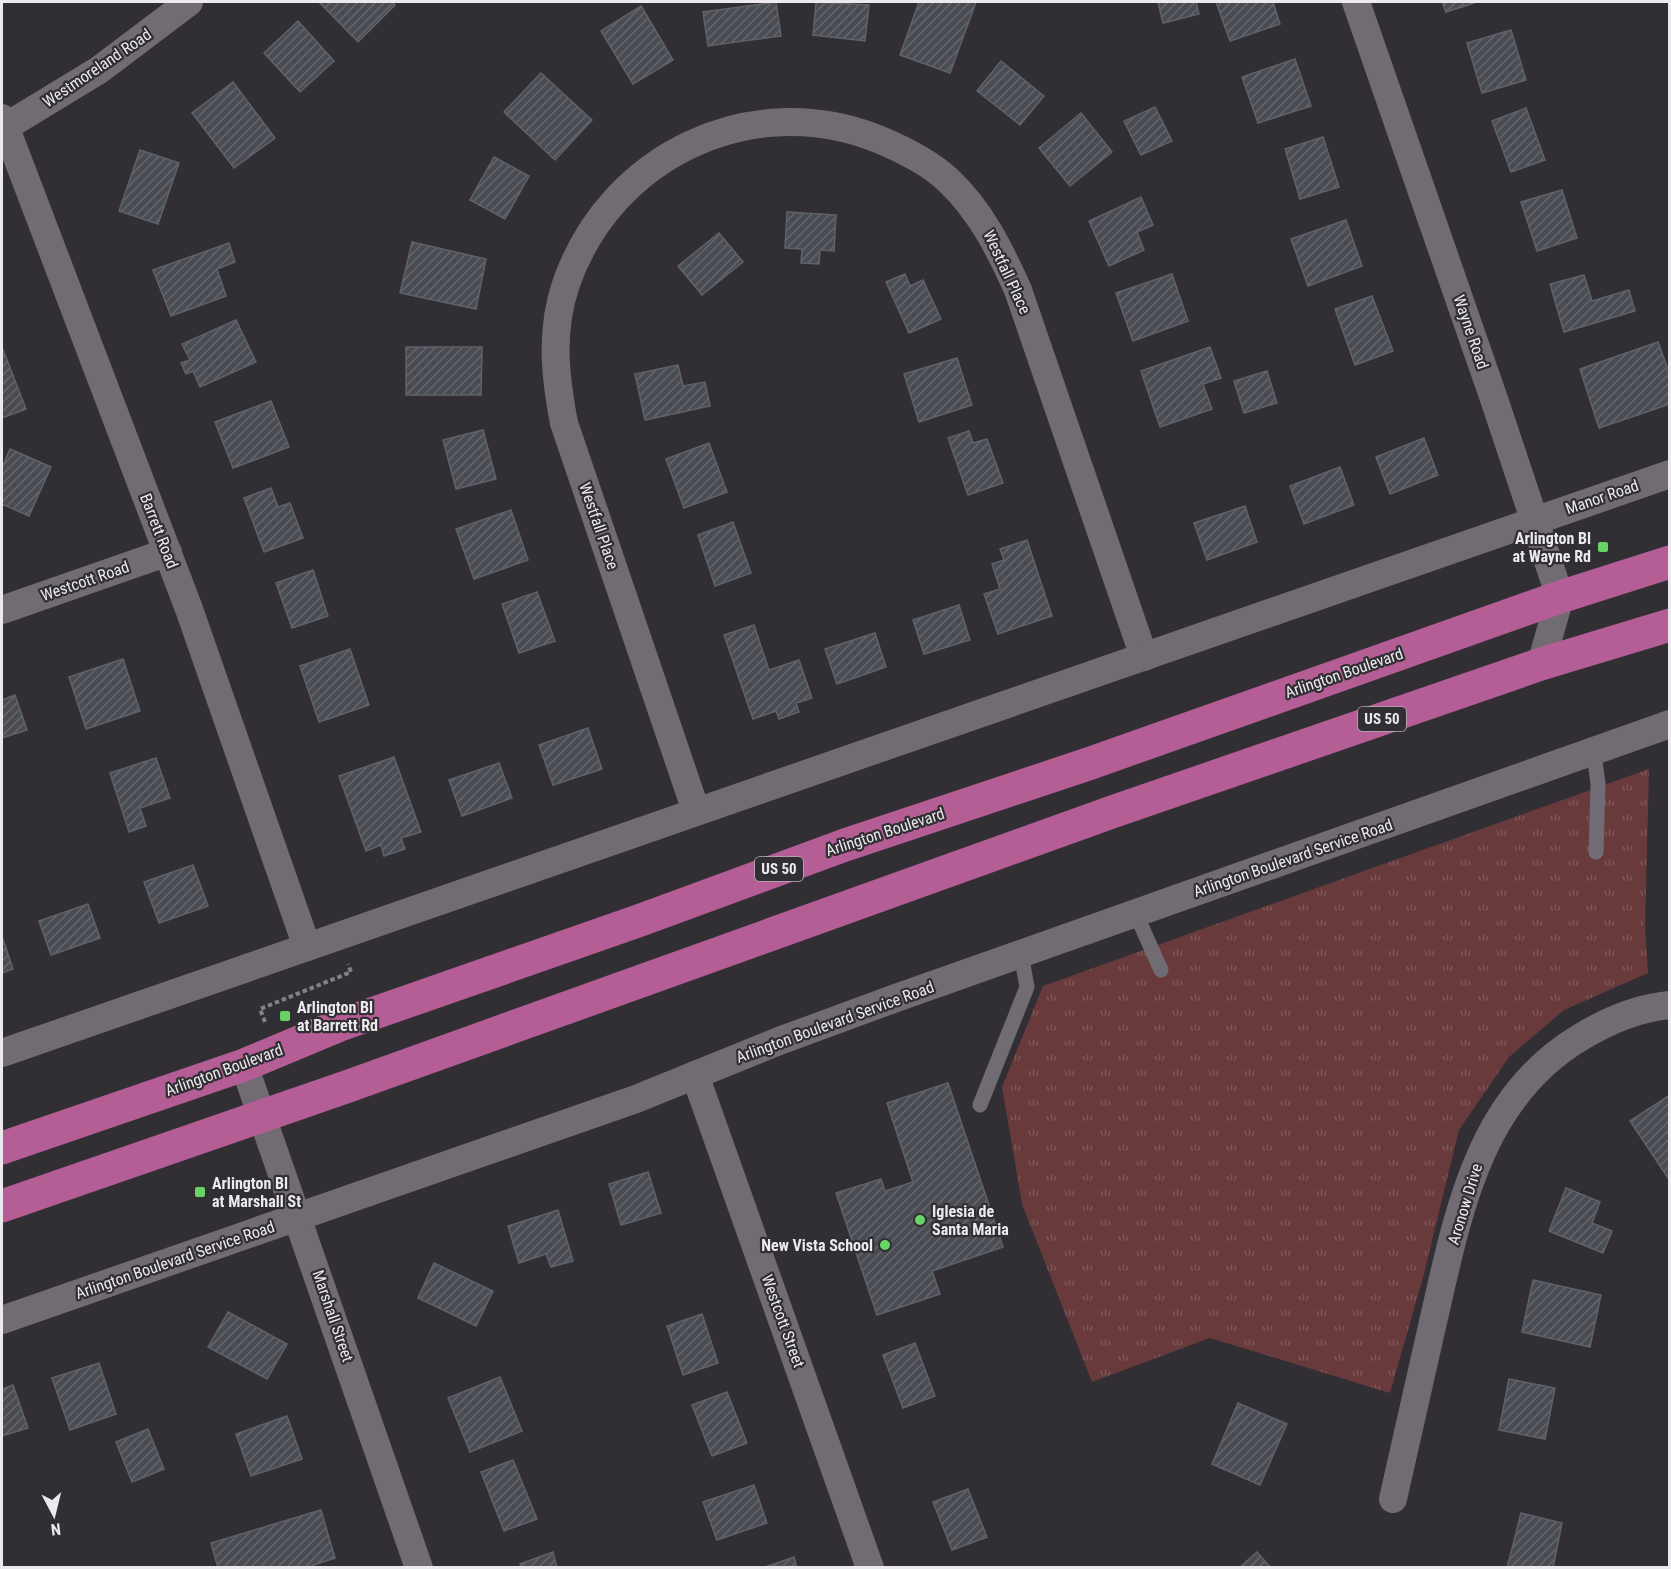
<svg xmlns="http://www.w3.org/2000/svg" width="1671" height="1569" font-family="'Roboto Condensed',sans-serif">
<style>
.park{fill:url(#park-tufts)}
.building{fill:url(#building-hatch);stroke:#60626a;stroke-width:1.5}
.lines{fill:none;stroke-linecap:round;stroke-linejoin:round}
.path{stroke:#848186;stroke-width:4;stroke-dasharray:4.5 3;stroke-linecap:butt}
.service{stroke:#716c74;stroke-width:15}
.minor{stroke:#716c74;stroke-width:28}
.trunk{stroke:#b55e96;stroke-width:33}
.poi-dot{fill:#68d465;stroke:#312e34;stroke-width:2}
.labels{text-anchor:middle;dominant-baseline:central;stroke-width:4.5;stroke-linejoin:round;paint-order:stroke}
.shield{fill:#312e34;stroke:#b4b2b6;stroke-width:1.5}
.shield-label{font-size:15px;font-weight:bold;fill:#eceaee}
.street-label{font-size:16px;fill:#eceaee;stroke:#312e34}
.poi-label{font-size:16px;font-weight:bold;fill:#eceaee;stroke:#312e34;text-anchor:start}
</style>
<defs>
<pattern id="park-tufts" width="24" height="20" patternUnits="userSpaceOnUse" patternTransform="scale(1.5)"><rect width="24" height="20" fill="#683a3c"/><path d="M3 7l-1-3M5 7V3M7 7l1-3M15 17l-1-3M17 17v-4M19 17l1-3" fill="none" stroke="#7e5758"/></pattern>
<pattern id="building-hatch" width="6" height="6" patternUnits="userSpaceOnUse" patternTransform="scale(1.5)"><rect width="6" height="6" fill="#4a4c53"/><path d="M-1 1l2-2M0 6l6-6M5 7l2-2" fill="none" stroke="#64666c"/></pattern>
</defs>
<rect width="100%" height="100%" fill="#312e34"/>
<!-- park -->
<polygon class="park" points="1649,769 1645,927 1648,973 1564,1010 1509,1057 1459,1130 1424,1274 1390,1393 1210,1338 1092,1382 1022,1204 1002,1087 1043,986"/>
<!-- building -->
<g class="building">
<polygon points="319,2 392,2 395,5 358,42"/>
<polygon points="776,2 781,36 708,46 703,12"/>
<polygon points="816,2 869,5 865,41 813,35"/>
<polygon points="919,2 976,2 950,73 900,55"/>
<polygon points="1158,2 1196,2 1199,14 1163,23"/>
<polygon points="1216,2 1273,2 1280,24 1230,41"/>
<polygon points="1442,2 1477,2 1446,12"/>
<polygon points="641,6 673,60 633,84 601,31"/>
<polygon points="298,21 334,61 300,92 264,53"/>
<polygon points="1511,30 1526,80 1482,93 1467,43"/>
<polygon points="1295,59 1311,106 1258,123 1242,77"/>
<polygon points="1001,61 1044,96 1020,125 977,91"/>
<polygon points="541,73 592,120 555,160 504,112"/>
<polygon points="233,82 275,138 234,168 192,113"/>
<polygon points="1155,107 1172,141 1141,155 1124,121"/>
<polygon points="1526,108 1545,160 1511,172 1492,121"/>
<polygon points="1081,113 1112,152 1070,186 1039,148"/>
<polygon points="1323,137 1339,187 1300,199 1285,149"/>
<polygon points="140,150 179,163 158,224 119,211"/>
<polygon points="494,157 529,176 505,219 470,200"/>
<polygon points="1562,190 1577,238 1537,251 1521,202"/>
<polygon points="1141,197 1153,225 1137,232 1144,250 1109,266 1089,221"/>
<polygon points="787,212 836,215 834,251 820,250 819,264 801,263 802,249 785,248"/>
<polygon points="1346,220 1362,266 1308,286 1291,239"/>
<polygon points="719,233 743,262 702,295 678,266"/>
<polygon points="412,242 486,259 476,309 400,293"/>
<polygon points="229,243 235,262 217,269 226,296 171,316 153,270"/>
<polygon points="905,274 910,286 923,280 941,319 909,333 886,282"/>
<polygon points="1172,274 1188,321 1133,341 1116,293"/>
<polygon points="1584,275 1592,301 1629,290 1635,311 1564,332 1550,284"/>
<polygon points="1372,296 1393,351 1355,365 1335,309"/>
<polygon points="236,320 256,362 200,387 193,371 186,374 181,363 190,360 182,344"/>
<polygon points="1658,342 1670,375 1670,404 1599,428 1580,369"/>
<polygon points="2,347 26,409 2,418"/>
<polygon points="406,347 482,347 481,395 406,395"/>
<polygon points="1210,347 1221,378 1203,384 1212,409 1160,427 1141,371"/>
<polygon points="957,358 972,405 919,422 904,374"/>
<polygon points="678,365 683,386 705,382 710,406 645,420 635,374"/>
<polygon points="1267,371 1277,403 1244,413 1234,381"/>
<polygon points="271,401 289,447 233,468 215,422"/>
<polygon points="483,430 496,479 456,489 443,440"/>
<polygon points="969,431 973,443 987,439 1003,483 968,495 948,438"/>
<polygon points="1424,438 1438,475 1390,494 1376,457"/>
<polygon points="709,443 727,492 684,508 666,459"/>
<polygon points="10,449 51,467 29,516 2,504 2,468"/>
<polygon points="1340,467 1354,505 1304,524 1290,486"/>
<polygon points="271,488 278,507 290,503 303,538 264,552 244,498"/>
<polygon points="1245,506 1257,542 1207,560 1194,523"/>
<polygon points="511,510 528,560 474,579 456,529"/>
<polygon points="733,522 751,573 715,586 698,535"/>
<polygon points="1027,540 1052,616 998,634 984,594 1000,589 992,564 1004,560 1000,549"/>
<polygon points="313,570 328,616 292,628 276,583"/>
<polygon points="537,592 555,641 519,653 502,604"/>
<polygon points="959,605 970,640 924,654 913,620"/>
<polygon points="754,625 769,670 799,660 812,698 796,703 799,712 779,719 776,711 753,719 724,635"/>
<polygon points="875,633 886,667 837,684 825,649"/>
<polygon points="350,649 369,705 319,722 300,666"/>
<polygon points="123,659 140,711 86,729 69,677"/>
<polygon points="15,695 27,730 2,738 2,700"/>
<polygon points="588,728 602,769 553,785 539,745"/>
<polygon points="394,757 421,832 401,838 405,849 384,856 381,845 366,851 339,776"/>
<polygon points="156,758 170,798 140,808 146,826 129,832 110,773"/>
<polygon points="499,763 512,798 462,816 449,780"/>
<polygon points="193,865 208,906 159,923 144,882"/>
<polygon points="88,904 100,938 51,955 39,921"/>
<polygon points="2,936 13,969 2,973"/>
<polygon points="948,1083 1003,1247 932,1271 940,1294 877,1315 836,1193 881,1179 885,1191 913,1182 887,1103"/>
<polygon points="1670,1095 1670,1181 1630,1121"/>
<polygon points="648,1172 661,1213 621,1225 609,1184"/>
<polygon points="1566,1188 1600,1202 1592,1223 1612,1231 1603,1253 1549,1231"/>
<polygon points="558,1210 573,1261 551,1267 546,1254 519,1263 508,1226"/>
<polygon points="434,1263 493,1291 476,1326 418,1298"/>
<polygon points="1533,1280 1601,1295 1590,1347 1522,1332"/>
<polygon points="228,1312 287,1344 267,1379 208,1347"/>
<polygon points="702,1314 718,1363 683,1375 667,1326"/>
<polygon points="915,1343 935,1396 903,1408 883,1355"/>
<polygon points="99,1363 116,1414 70,1430 52,1378"/>
<polygon points="500,1377 522,1431 470,1452 448,1398"/>
<polygon points="1509,1379 1555,1388 1545,1439 1499,1430"/>
<polygon points="13,1385 28,1428 2,1436 2,1389"/>
<polygon points="727,1392 747,1443 712,1456 692,1405"/>
<polygon points="1238,1403 1287,1424 1260,1485 1212,1464"/>
<polygon points="287,1416 302,1459 251,1476 236,1434"/>
<polygon points="148,1429 164,1469 132,1482 116,1442"/>
<polygon points="513,1460 537,1519 504,1531 481,1472"/>
<polygon points="754,1485 767,1523 717,1540 703,1502"/>
<polygon points="968,1489 987,1537 952,1550 933,1502"/>
<polygon points="321,1510 335,1558 305,1568 218,1568 211,1543"/>
<polygon points="1521,1513 1562,1523 1553,1568 1507,1568"/>
<polygon points="553,1552 557,1568 522,1568 520,1564"/>
<polygon points="1257,1552 1271,1568 1239,1568"/>
<polygon points="794,1557 797,1568 762,1568"/>
</g>
<g class="lines">
<!-- path -->
<polyline class="path" points="265,1022 260,1009 351,972 348,964"/>
<!-- service -->
<g class="service">
<polyline points="1594,753 1598,784 1596,852"/>
<polyline points="1136,914 1161,970"/>
<polyline points="980,1105 1027,987 1021,954"/>
</g>
<!-- minor -->
<g class="minor">
<polyline points="1356,2 1494,399 1560,597 1541,664"/>
<polyline points="2,118 189,609 307,947"/>
<polyline points="2,129 99,70 189,2"/>
<polyline points="2,610 168,552"/>
<path d="M696 811 564 423C555 376 550 331 566 284 610 156 751 88 878 139 902 149 929 162 948 180 981 211 1000 250 1018 290L1144 657"/>
<polyline points="2,1053 1670,474"/>
<polyline points="244,1065 419,1568"/>
<polyline points="695,1075 870,1568"/>
<polyline points="2,1320 636,1099 779,1041 896,998 1670,724"/>
<path d="M1393 1499C1406 1440 1420 1381 1433 1322 1458 1214 1478 1098 1581 1037 1609 1020 1637 1008 1670 1005"/>
</g>
<!-- trunk -->
<g class="trunk">
<polyline points="2,1148 244,1065 340,1025 638,921 845,845 1091,763 1560,597 1670,562"/>
<polyline points="2,1206 346,1087 1112,812 1541,664 1670,625"/>
</g>
</g>
<!-- markers -->
<g class="poi-dot">
<rect x="1597" y="541" width="12" height="12" rx="3"/>
<rect x="279" y="1010" width="12" height="12" rx="3"/>
<rect x="194" y="1186" width="12" height="12" rx="3"/>
<circle cx="920" cy="1220" r="6"/>
<circle cx="885" cy="1245" r="6"/>
</g>
<g class="labels">
<!-- shield labels -->
<g class="shield">
<rect x="1358" y="707" width="48" height="24" rx="4.5"/>
<rect x="755" y="857" width="48" height="24" rx="4.5"/>
</g>
<g class="shield-label">
<text x="1382" y="719">US 50</text>
<text x="779" y="869">US 50</text>
</g>
<!-- street labels -->
<g class="street-label">
<text transform="translate(97 68) rotate(-34)">Westmoreland Road</text>
<text transform="translate(1007 272) rotate(65)">Westfall Place</text>
<text transform="translate(1471 332) rotate(71)">Wayne Road</text>
<text transform="translate(1602 497) rotate(-19)">Manor Road</text>
<text transform="translate(599 526) rotate(71)">Westfall Place</text>
<text transform="translate(159 531) rotate(69)">Barrett Road</text>
<text transform="translate(85 581) rotate(-19)">Westcott Road</text>
<text transform="translate(1344 673) rotate(-19)">Arlington Boulevard</text>
<text transform="translate(885 832) rotate(-18)">Arlington Boulevard</text>
<text transform="translate(1293 858) rotate(-19)">Arlington Boulevard Service Road</text>
<text transform="translate(835 1022) rotate(-20)">Arlington Boulevard Service Road</text>
<text transform="translate(224 1070) rotate(-20)">Arlington Boulevard</text>
<text transform="translate(1465 1204) rotate(-73)">Aronow Drive</text>
<text transform="translate(175 1260) rotate(-19)">Arlington Boulevard Service Road</text>
<text transform="translate(333 1316) rotate(71)">Marshall Street</text>
<text transform="translate(783 1321) rotate(70)">Westcott Street</text>
</g>
<!-- poi labels -->
<g class="poi-label">
<text x="1591" y="538" text-anchor="end">Arlington Bl<tspan x="1591" dy="18">at Wayne Rd</tspan></text>
<text x="297" y="1007">Arlington Bl<tspan x="297" dy="18">at Barrett Rd</tspan></text>
<text x="212" y="1183">Arlington Bl<tspan x="212" dy="18">at Marshall St</tspan></text>
<text x="932" y="1211">Iglesia de<tspan x="932" dy="18">Santa Maria</tspan></text>
<text x="873" y="1245" text-anchor="end">New Vista School</text>
</g>
</g>
<!-- border -->
<rect width="1671" height="1569" fill="none" stroke="#eceaee" stroke-width="6"/>
<!-- north arrow -->
<g transform="translate(54 1515) rotate(173)" stroke="#312e34" stroke-width="4.5" paint-order="stroke">
<path d="M0-4.5L10 22L0 15L-10 22Z" fill="#eceaee"/>
<text y="-9" font-size="16" font-weight="bold" text-anchor="middle" fill="#eceaee">N</text>
</g>
</svg>
